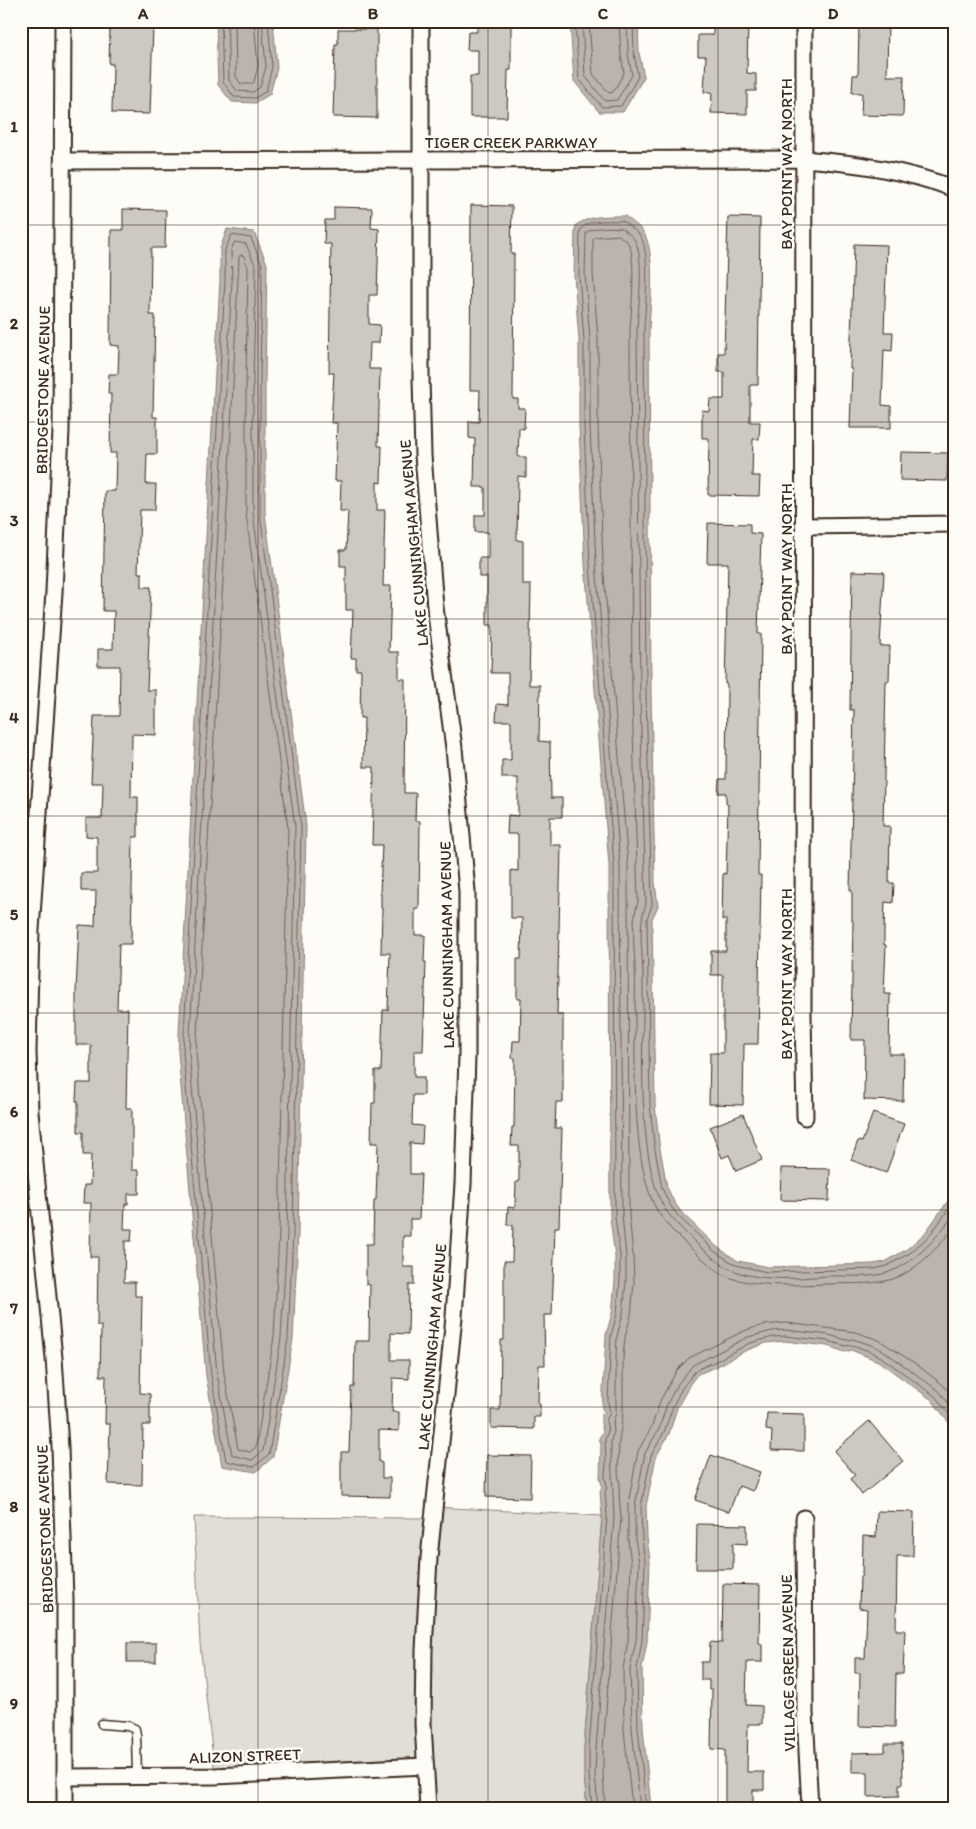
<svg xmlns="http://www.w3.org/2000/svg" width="976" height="1829" font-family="Itim,sans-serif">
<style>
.green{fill:#e1ded7;stroke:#8e847a}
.water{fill:#bbb4ad;stroke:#887d74}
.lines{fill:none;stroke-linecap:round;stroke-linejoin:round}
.shore{stroke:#6e6157;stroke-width:1}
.building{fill:#cdc8c2;stroke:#3b2a1e}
.lane-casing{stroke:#3b2a1e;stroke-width:11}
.street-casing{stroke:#3b2a1e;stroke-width:19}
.lane{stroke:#fdfcf7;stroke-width:8}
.street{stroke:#fdfcf7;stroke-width:15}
.grid{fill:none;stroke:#3b2a1e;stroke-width:1;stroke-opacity:0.55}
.labels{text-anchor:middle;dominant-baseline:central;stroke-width:5;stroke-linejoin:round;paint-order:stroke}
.street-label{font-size:16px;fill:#3b2a1e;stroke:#fdfcf7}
.neatline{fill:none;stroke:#3b2a1e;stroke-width:2}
.grid-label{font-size:16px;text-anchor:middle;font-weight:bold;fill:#3b2a1e}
</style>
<rect width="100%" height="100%" fill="#fdfcf7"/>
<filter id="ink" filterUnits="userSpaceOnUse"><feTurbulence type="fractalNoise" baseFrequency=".02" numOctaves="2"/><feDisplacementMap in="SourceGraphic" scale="10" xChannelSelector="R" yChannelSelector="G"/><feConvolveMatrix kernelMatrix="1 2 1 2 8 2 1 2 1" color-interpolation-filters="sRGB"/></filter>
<g filter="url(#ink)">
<!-- green -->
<polygon class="green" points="434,1507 602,1516 584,1748 584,1774 587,1808 428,1808 425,1766 215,1776 200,1644 194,1517 433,1518"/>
<!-- water -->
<g class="water">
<polygon points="216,21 273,21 277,68 270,94 256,103 232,102 218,85"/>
<polygon points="570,21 638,21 639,53 644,77 623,112 599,112 574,81"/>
<path d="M625 216C631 221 642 228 645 235 656 258 650 304 649 330L651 695 655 883 658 906 652 919 655 1104 659 1143 667 1187 674 1202 682 1213 717 1247 738 1261 768 1267 873 1264 885 1262 907 1249 925 1233 955 1191V1431L932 1400 878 1361 851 1350 845 1352 827 1346 784 1341 766 1343 745 1351 716 1367 698 1374 692 1381 677 1408 669 1434 656 1457 646 1506 647 1538 650 1561 647 1642 642 1668 643 1728 651 1808H587L584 1774V1748L602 1516 600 1492 602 1486 600 1478 601 1445 599 1438 603 1432 601 1424V1415L605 1413 602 1409 606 1335 612 1313 615 1281V1257L610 1217 609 865 585 564 579 426V340L574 275 575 231 576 225C591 215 608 216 625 216Z"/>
<polygon points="227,229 254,232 267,264 265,379 265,513 306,826 298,1233 293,1339 273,1457 256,1472 222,1466 206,1376 178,1052 220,281 220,249"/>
<polygon points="955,1631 955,1788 952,1674"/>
</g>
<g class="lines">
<!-- shore -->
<g class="shore">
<polyline points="221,21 223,82 234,97 255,98 266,91 272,67 268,21"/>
<polyline points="227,21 229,80 237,91 253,92 260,87 266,67 262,21"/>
<polyline points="235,21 236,77 241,84 251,84 254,82 258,66 254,21"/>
<polyline points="575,21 579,79 602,107 621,106 638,77 634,53 633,21"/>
<polyline points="582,21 585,76 605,101 617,100 632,75 628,54 627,21"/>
<polyline points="589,21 593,74 609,93 613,92 624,73 621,55 619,21"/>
<polygon points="232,235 251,238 262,265 260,379 260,513 301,827 293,1233 288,1339 269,1454 254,1467 226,1461 211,1375 183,1052 225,281 225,250"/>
<polygon points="235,242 246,244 256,267 253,379 253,513 295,827 287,1233 281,1338 263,1451 252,1460 232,1455 217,1374 189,1052 232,281 231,251"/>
<polygon points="241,255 244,256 248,268 246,379 246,514 288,828 279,1232 274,1337 256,1447 250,1452 238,1449 224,1373 196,1052 228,492 239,257"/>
<path d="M592 1808 589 1774V1748L607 1516 605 1493 607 1486 605 1477 606 1463 605 1439 608 1431 606 1420 610 1413 608 1401 611 1335 617 1314 620 1281V1256L615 1216 614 865 590 564 584 426V340L579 275 580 232C584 218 611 221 623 221 628 226 637 231 641 237 651 257 645 307 644 330L646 695 652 905 647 919 650 1104 654 1144 662 1188 670 1205 678 1216 699 1236 714 1251 736 1265 767 1272 874 1269 887 1266 910 1253 929 1236 955 1201"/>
<path d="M598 1808 595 1774 596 1749 614 1517 611 1451V1440L614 1432 613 1421 616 1413V1356L617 1336 623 1314 626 1281V1256L622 1216 620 865 596 563 590 426V340L585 275 586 233C594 226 610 227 621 228 625 231 633 236 635 241 645 259 638 308 637 330L640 695 646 904C638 924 642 949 643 971 643 987 643 1003 643 1020 642 1068 640 1169 665 1209 674 1222 687 1234 698 1245 709 1254 722 1266 735 1271 764 1282 798 1278 828 1276 848 1275 870 1279 889 1272 916 1263 939 1235 955 1213"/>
<path d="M605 1808 603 1773V1749L621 1518 619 1494 620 1485 618 1473 619 1441 623 1414V1358L625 1337 631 1315 634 1282 633 1255 629 1215 628 865 603 563 598 426V340L593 274V239L595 237 619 235C621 238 626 240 628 243 637 255 631 313 630 330L632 696 638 902C631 923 634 944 635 966 636 984 635 1001 635 1019 635 1069 632 1170 658 1212 667 1227 682 1240 694 1251 705 1261 720 1275 734 1279 766 1287 796 1285 828 1284 848 1283 869 1285 889 1280 913 1275 941 1245 955 1226"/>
<polyline points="632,1808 624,1729 623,1669 628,1640 631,1564 628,1539 628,1504 638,1451 652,1426 660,1401 677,1370 689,1358 744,1331 763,1325 787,1323 855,1332 879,1340 916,1364 943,1385 955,1399"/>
<polyline points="640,1808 632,1728 630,1669 636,1641 639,1563 635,1539 635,1506 645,1453 659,1429 667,1404 677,1385 693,1365 748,1337 772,1331 786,1330 829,1335 846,1340 853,1339 874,1346 884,1351 939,1391 955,1412"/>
<polyline points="646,1808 638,1728 637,1669 642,1641 645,1562 642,1539 641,1506 651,1456 664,1432 673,1406 682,1388 696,1370 714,1362 750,1343 773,1337 785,1336 828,1341 846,1346 852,1345 872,1352 881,1357 935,1396 955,1422"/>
</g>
</g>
<!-- building -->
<g class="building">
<polygon points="477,21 511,21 511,70 508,70 507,117 470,117 470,76 478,76 478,50 467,50 468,32 477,32"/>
<polygon points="713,21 748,21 747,73 756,74 756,91 747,91 747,114 711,113 712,92 704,92 706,56 698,56 698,35 713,35"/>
<polygon points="859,21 888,21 887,76 904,76 903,116 861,115 862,93 852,93 853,75 858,75"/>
<polygon points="110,27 153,27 150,114 112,113 113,64 109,64"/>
<polygon points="338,29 377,29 377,118 333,117 335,44 338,44"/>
<polygon points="471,205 512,206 511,254 514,254 513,399 518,399 518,408 525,408 524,429 519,428 518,457 526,457 526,477 518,476 517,540 523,541 523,585 531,585 529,685 540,685 539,741 550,742 551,798 562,798 562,817 550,817 550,845 561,845 557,1015 563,1015 563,1102 556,1102 555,1128 562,1128 559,1227 555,1227 552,1315 544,1315 545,1365 539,1365 538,1404 540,1404 540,1417 534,1417 534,1429 491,1428 491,1410 500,1410 501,1340 504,1340 504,1261 512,1261 513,1225 507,1225 508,1207 515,1208 516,1182 519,1182 519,1146 511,1146 512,1127 514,1127 515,1058 512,1058 513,1041 520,1041 521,999 517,999 517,959 521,959 522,918 511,918 511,870 518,871 518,834 507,834 508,815 518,816 518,778 502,778 502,760 511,760 511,721 496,721 497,704 508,705 508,673 491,673 492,625 487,625 487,577 479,577 479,558 488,558 488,532 475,532 475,515 485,515 485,487 474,487 475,439 469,438 469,421 479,422 480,390 470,390"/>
<polygon points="334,207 372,208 371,228 379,229 377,295 369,295 369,324 380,325 379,343 370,343 369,369 380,369 378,446 382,446 381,483 377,482 377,510 385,510 383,586 391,586 389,652 399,652 399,679 405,679 404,793 416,793 415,821 420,821 419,909 415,909 415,935 425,935 424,962 426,962 423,1051 414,1051 414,1077 424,1077 424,1095 413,1095 412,1125 423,1126 422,1144 410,1143 410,1174 421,1174 419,1219 410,1219 410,1236 403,1236 403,1267 414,1267 414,1285 409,1285 408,1334 391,1333 391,1360 409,1360 409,1379 393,1378 392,1412 399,1412 399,1431 379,1430 379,1462 382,1463 382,1478 390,1478 390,1497 341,1496 341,1452 349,1452 351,1387 354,1387 355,1341 369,1341 370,1285 366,1284 366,1244 373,1244 374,1200 376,1200 378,1143 371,1143 372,1103 375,1103 375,1071 381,1071 383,1010 388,1010 390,953 381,953 382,908 381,908 381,894 380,894 382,845 372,845 374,767 363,767 364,718 360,718 361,670 356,670 356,658 351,658 353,610 346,610 346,566 340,566 340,550 346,550 348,511 340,511 341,481 335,481 337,423 331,423 334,373 329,373 331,244 324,244 325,220 334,220"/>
<polygon points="123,209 166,210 165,248 151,248 150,315 155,315 153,417 157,417 157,454 147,454 146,484 156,484 155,510 140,510 138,573 142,573 142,587 151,587 147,690 156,690 156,735 132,734 131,797 138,797 138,837 133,837 131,944 119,944 117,1009 128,1009 126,1108 132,1108 132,1170 139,1170 139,1194 128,1194 128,1204 125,1204 124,1229 132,1229 131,1241 125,1241 124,1282 135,1282 135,1296 142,1296 140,1393 150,1394 150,1425 143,1425 142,1485 108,1484 110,1424 105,1424 106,1376 100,1376 101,1326 97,1326 98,1257 90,1257 91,1203 83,1203 84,1185 90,1185 91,1155 83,1155 83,1132 78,1132 78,1101 76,1101 77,1083 91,1083 91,1045 76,1045 76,992 79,925 95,926 96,891 81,891 81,873 97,873 97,837 86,836 86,818 102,818 103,783 91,783 94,716 119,716 120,666 98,666 98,649 113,649 114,611 103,611 105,491 115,491 116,453 110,453 111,394 108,394 109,374 118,374 119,346 110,345 111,230 123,230"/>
<polygon points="728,217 760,218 758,385 750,385 750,422 760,422 759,439 753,439 752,476 760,476 759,496 708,495 709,438 702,438 702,410 709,411 710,399 724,399 724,372 718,372 718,353 724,353"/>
<polygon points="854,244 887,245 884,332 893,332 892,351 884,350 882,405 891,406 891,428 850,428 852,369 850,369"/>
<polygon points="901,452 948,453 947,481 900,480"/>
<polygon points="708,523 750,524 750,533 761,534 758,634 761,634 758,875 761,875 758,1044 744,1044 743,1105 709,1104 710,1053 723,1053 723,975 711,975 711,951 726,951 726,920 722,920 723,873 726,874 728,804 726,804 726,793 718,793 719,779 726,779 727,684 725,684 728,563 707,563"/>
<polygon points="852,571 884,572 880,646 890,646 889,681 886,681 883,826 890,826 889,883 894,883 893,903 885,902 884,931 884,945 886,945 884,994 890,994 889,1054 904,1054 903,1101 864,1100 865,1040 851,1040 853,921 852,921 852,891 850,890 854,710 850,710"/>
<polygon points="873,1113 904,1124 886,1173 851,1160 858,1141 862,1142"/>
<polygon points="743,1114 762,1160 736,1171 729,1155 722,1158 710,1127"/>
<polygon points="781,1168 830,1169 829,1201 780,1200"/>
<polygon points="767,1413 804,1414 804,1451 771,1450 772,1431 766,1430"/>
<polygon points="869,1421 903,1461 862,1495 850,1479 855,1475 834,1451"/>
<polygon points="487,1455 531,1456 530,1498 486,1497"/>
<polygon points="711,1455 760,1472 753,1491 739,1486 729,1512 695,1500"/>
<polygon points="877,1511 914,1512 913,1556 897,1556 896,1630 905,1630 903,1674 896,1674 895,1727 859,1726 860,1673 855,1673 855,1658 865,1658 867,1609 859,1608 860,1576 862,1576 863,1536 876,1537"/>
<polygon points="697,1524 747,1525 747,1544 733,1543 733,1569 696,1569"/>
<polygon points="723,1584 760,1585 759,1643 762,1644 762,1662 747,1662 746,1705 762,1706 762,1724 748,1724 747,1772 764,1772 764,1790 753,1790 753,1808 725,1808 725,1750 711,1749 712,1690 709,1690 709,1680 701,1680 701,1662 709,1662 710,1642 722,1643"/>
<rect x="127" y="1643" width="29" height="19"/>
<polygon points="885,1744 902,1744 903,1784 899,1784 899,1796 868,1797 868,1772 852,1772 852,1753 885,1752"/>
</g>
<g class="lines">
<defs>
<polyline id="lane" points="102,1724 128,1726 135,1729 136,1735 137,1777"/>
<g id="street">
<polyline points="63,21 61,430 54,592 31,930 28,1052 30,1112 54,1358 60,1447 65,1599 65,1808"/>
<polyline points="421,21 421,378 423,455 435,607 454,748 467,891 467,1056 463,1184 454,1317 429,1558 424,1650 423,1724 428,1808"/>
<polyline points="804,21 803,1015 805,1117"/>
<path d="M63 161 803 159C855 163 905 170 955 189"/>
<polyline points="804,526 955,524"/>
<polyline points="804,1518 805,1713 810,1808"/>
<polyline points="66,1777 215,1776 425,1766"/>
</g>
</defs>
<!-- lane casing -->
<use href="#lane" class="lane-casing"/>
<!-- street casing -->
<use href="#street" class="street-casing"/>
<!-- lane -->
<use href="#lane" class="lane"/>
<!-- street -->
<use href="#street" class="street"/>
</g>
</g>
<!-- grid -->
<path class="grid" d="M258 21V1808M488 21V1808M718 21V1808M21 225H955M21 422H955M21 619H955M21 816H955M21 1013H955M21 1210H955M21 1407H955M21 1604H955"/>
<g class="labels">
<!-- street labels -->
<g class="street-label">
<text x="511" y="142">TIGER CREEK PARKWAY</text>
<text transform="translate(786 164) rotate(-90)">BAY POINT WAY NORTH</text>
<text transform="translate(43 390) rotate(-89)">BRIDGESTONE AVENUE</text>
<text transform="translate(414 543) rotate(-95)">LAKE CUNNINGHAM AVENUE</text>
<text transform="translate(786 569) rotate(-90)">BAY POINT WAY NORTH</text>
<text transform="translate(447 945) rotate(-91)">LAKE CUNNINGHAM AVENUE</text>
<text transform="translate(786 974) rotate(-90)">BAY POINT WAY NORTH</text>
<text transform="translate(432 1347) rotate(-85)">LAKE CUNNINGHAM AVENUE</text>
<text transform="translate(45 1529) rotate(-92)">BRIDGESTONE AVENUE</text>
<text transform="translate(788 1663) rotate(-91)">VILLAGE GREEN AVENUE</text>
<text transform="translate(245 1756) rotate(-2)">ALIZON STREET</text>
</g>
</g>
<!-- margin -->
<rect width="976" height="1829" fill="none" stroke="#fdfcf7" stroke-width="55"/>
<rect x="28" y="28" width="920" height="1774" class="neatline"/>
<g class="grid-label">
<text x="143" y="19">A</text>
<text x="373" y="19">B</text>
<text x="603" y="19">C</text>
<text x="833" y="19">D</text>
<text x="14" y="132">1</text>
<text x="14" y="329">2</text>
<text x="14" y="526">3</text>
<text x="14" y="723">4</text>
<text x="14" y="920">5</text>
<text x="14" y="1117">6</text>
<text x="14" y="1314">7</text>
<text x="14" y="1512">8</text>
<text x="14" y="1709">9</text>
</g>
</svg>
